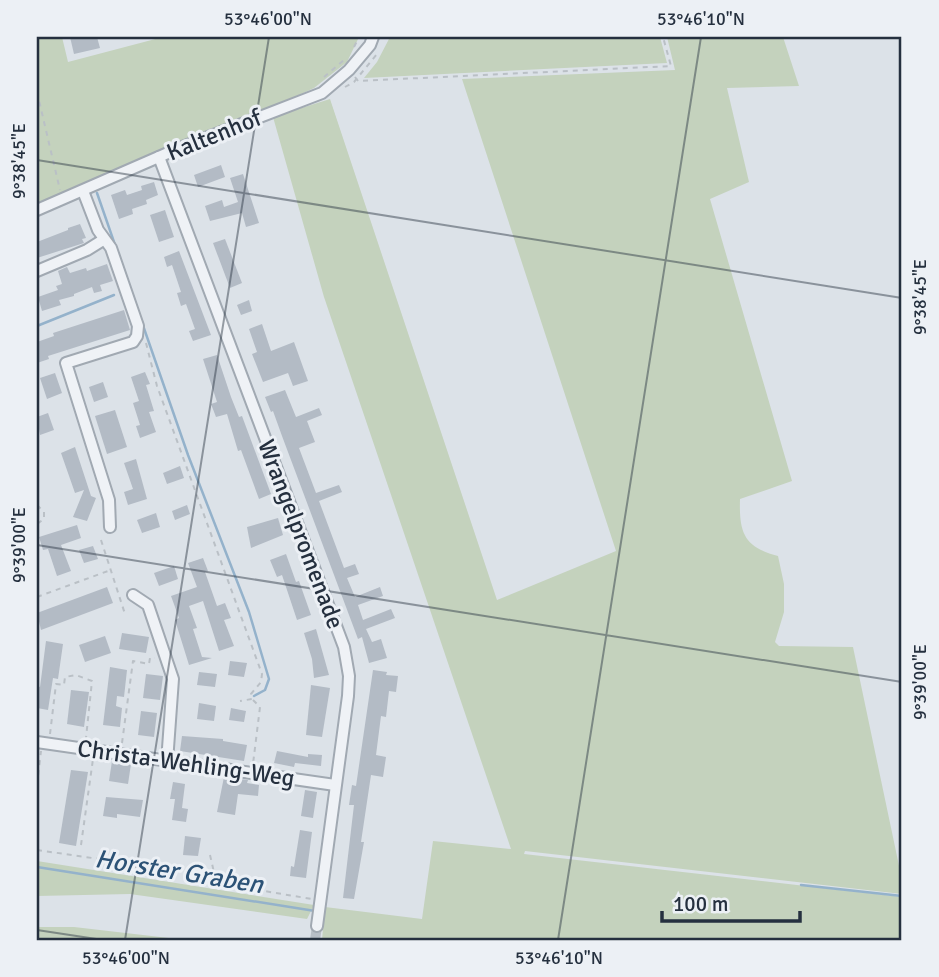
<svg xmlns="http://www.w3.org/2000/svg" width="939" height="977" font-family="Signika,sans-serif">
<style>
.green{fill:#c4d2bd}
.lines{fill:none;stroke-linecap:round;stroke-linejoin:round}
.stream{stroke:#94b2cb;stroke-width:2.5}
.building{fill:#b3bbc5}
.street-tunnel{stroke:#b7bec6;stroke-width:10;stroke-dasharray:10 5;stroke-linecap:butt}
.street-casing{stroke:#a1a9b2;stroke-width:14}
.path{stroke:#bac0c6;stroke-width:2;stroke-dasharray:5 5;stroke-linecap:butt}
.street{stroke:#eff2f6;stroke-width:10}
.ticks{fill:none;stroke:#25303f;stroke-width:2;stroke-opacity:0.45}
.labels{text-anchor:middle;dominant-baseline:central;stroke-width:6;stroke-linejoin:round;paint-order:stroke}
.street-label{font-size:24px;fill:#25303f;stroke:#ecf0f5}
.water-label{font-size:26px;font-style:italic;fill:#2c5276;stroke:#ecf0f5}
.neatline{fill:none;stroke:#25303f;stroke-width:2.5}
.ticks-label{font-size:18px;text-anchor:middle;fill:#25303f}
</style>
<rect width="100%" height="100%" fill="#dce2e8"/>
<!-- green -->
<g class="green">
<polygon points="37,37 62,37 68,62 163,37 359,37 347,62 314,88 271,108 37,206"/>
<polygon points="390,37 660,37 667,63 364,78 377,62"/>
<path d="M667 37H783L799 86 727 88 749 182 710 199 792 481 740 499C739 533 744 547 778 556L784 584V612L775 642 779 646 853 647 902 880V894L525 851 524 854 902 897V940H322L325 907 422 919 433 841 511 849 324 297 273 117 330 99 497 600 616 551 462 79 675 70Z"/>
<polygon points="37,861 314,905 307,919 130,894 37,896"/>
<polygon points="37,927 74,927 186,940 37,940"/>
</g>
<g class="lines">
<!-- stream -->
<g class="stream">
<polyline points="97,193 188,455 249,612 269,679 265,690 254,696"/>
<polyline points="37,326 114,295"/>
<polyline points="37,867 315,911"/>
<polyline points="801,885 902,896"/>
</g>
</g>
<!-- building -->
<g class="building">
<polygon points="70,37 97,37 100,48 74,54"/>
<polygon points="221,165 225,177 198,187 194,175"/>
<polygon points="243,174 259,223 246,227 242,213 210,221 205,206 222,200 224,207 238,202 230,178"/>
<polygon points="154,182 158,195 146,200 147,204 132,209 133,214 119,219 111,195 125,190 127,195 142,190 141,186"/>
<polygon points="165,210 174,237 159,242 150,215"/>
<polygon points="80,224 86,238 82,239 84,243 37,258 37,242 68,230 68,228"/>
<polygon points="225,239 242,283 230,288 213,243"/>
<polygon points="179,251 211,335 193,341 189,331 195,329 186,304 181,306 177,293 181,292 172,265 167,267 164,257"/>
<polygon points="107,264 113,281 100,285 102,291 94,293 92,287 74,294 74,296 59,300 61,305 42,311 38,297 58,290 56,286 62,284 58,271 67,267 70,273 86,268 87,271"/>
<polygon points="249,300 252,311 241,315 237,305"/>
<polygon points="124,310 130,330 48,356 49,359 37,363 37,342 54,336 53,333"/>
<polygon points="262,324 271,351 294,342 308,381 293,386 288,373 263,382 252,354 257,352 249,329"/>
<polygon points="217,355 231,397 239,417 242,416 271,494 259,499 241,450 238,451 227,414 216,417 211,404 217,402 203,359"/>
<polygon points="145,372 150,384 146,385 154,411 149,412 156,432 140,438 136,426 140,425 133,403 139,401 131,377"/>
<polygon points="55,373 62,393 47,399 40,378"/>
<polygon points="103,382 108,397 94,402 89,387"/>
<polygon points="285,390 296,417 319,408 322,415 307,421 315,442 299,448 316,493 339,485 342,492 319,501 344,568 355,564 359,574 347,578 355,597 380,587 383,596 358,605 363,620 391,609 395,618 366,629 372,642 381,639 387,658 369,663 362,637 358,639 282,436 273,411 271,412 265,397"/>
<polygon points="115,410 127,447 107,454 95,416"/>
<polygon points="48,413 54,430 40,435 37,417"/>
<polygon points="75,447 91,496 96,498 87,521 73,517 84,490 75,493 61,453"/>
<polygon points="136,459 147,499 128,505 124,492 133,489 124,463"/>
<polygon points="180,466 184,478 167,484 163,473"/>
<polygon points="187,505 190,514 175,520 172,511"/>
<polygon points="156,513 160,527 142,533 137,520"/>
<polygon points="278,518 283,535 251,548 247,527"/>
<polygon points="77,525 81,538 61,545 71,571 57,576 48,549 43,550 39,537"/>
<polygon points="93,546 98,559 84,563 79,550"/>
<polygon points="286,554 296,582 299,581 311,615 297,620 282,575 277,577 270,560"/>
<polygon points="203,558 208,571 205,572 217,606 225,603 231,618 224,620 234,646 219,651 203,601 189,606 197,628 193,629 202,657 212,658 189,665 175,620 179,618 171,596 197,587 188,563"/>
<polygon points="174,566 178,579 159,586 154,573"/>
<polygon points="107,587 113,603 41,630 37,613"/>
<polygon points="316,629 329,675 314,678 312,659 304,633"/>
<polygon points="122,633 149,637 146,653 119,649"/>
<polygon points="105,636 111,653 85,662 79,645"/>
<polygon points="46,641 63,644 58,679 53,678 48,710 37,708 37,686 40,687"/>
<polygon points="230,661 247,663 244,677 228,675"/>
<polygon points="110,667 127,670 124,697 117,696 116,706 122,708 120,727 103,725"/>
<polygon points="373,670 387,672 386,675 398,676 396,692 389,691 386,717 381,716 376,755 386,757 383,777 371,775 361,842 364,842 354,899 343,898 354,805 349,805 352,785 356,786"/>
<polygon points="199,672 217,674 215,687 197,685"/>
<polygon points="146,674 163,676 160,700 143,698"/>
<polygon points="311,685 330,688 322,737 306,735"/>
<polygon points="71,690 89,692 84,727 67,724"/>
<polygon points="199,703 216,706 214,721 197,719"/>
<polygon points="231,708 246,711 244,722 229,720"/>
<polygon points="141,711 157,713 154,737 138,735"/>
<polygon points="182,736 223,739 223,741 247,745 244,761 180,751"/>
<polygon points="277,751 308,757 308,754 322,755 321,766 295,763 294,767 274,763"/>
<polygon points="112,761 131,764 128,784 109,781"/>
<polygon points="71,770 88,772 76,846 59,843"/>
<polygon points="224,777 248,780 247,783 259,785 258,796 238,794 235,815 217,812"/>
<polygon points="173,782 185,784 182,808 188,809 186,822 172,820 175,799 170,799"/>
<polygon points="305,790 317,792 313,818 301,816"/>
<polygon points="106,797 143,800 140,817 117,814 117,818 103,816"/>
<polygon points="300,830 312,832 306,878 290,876 291,866 294,867"/>
<polygon points="185,836 201,838 198,856 183,855"/>
</g>
<g class="lines">
<!-- street-tunnel -->
<polyline class="street-tunnel" points="315,940 317,926"/>
<defs>
<g id="street">
<polyline points="159,157 344,647 349,676 348,696 317,926"/>
<polyline points="83,191 98,230 111,248 138,326 137,336 133,342 66,363 109,500 110,527"/>
<polyline points="37,210 177,149 322,93 349,70 370,45 373,37"/>
<polyline points="37,271 87,250 103,240"/>
<polyline points="133,595 148,605 173,679 167,762"/>
<polyline points="37,742 335,785"/>
</g>
</defs>
<!-- street casing -->
<use href="#street" class="street-casing"/>
<!-- path -->
<g class="path">
<polyline points="354,47 359,37"/>
<polyline points="324,77 344,60"/>
<polyline points="355,77 358,81 671,66 663,37"/>
<polyline points="345,87 354,82 377,54"/>
<polyline points="37,92 60,190"/>
<polyline points="146,343 157,386 262,674 261,682 251,694 252,699 240,701"/>
<polyline points="37,505 44,512 44,519 37,524"/>
<polyline points="101,540 125,614"/>
<polyline points="37,597 108,571"/>
<polyline points="253,700 260,707 253,764"/>
<polyline points="50,734 56,684 64,685 65,677 76,675 92,681 86,738"/>
<polyline points="122,743 133,661 149,664 150,658 155,658"/>
<polyline points="37,785 41,751"/>
<polyline points="81,845 93,759"/>
<polyline points="37,850 182,871 202,866 216,883 312,899"/>
<polyline points="210,855 216,881"/>
</g>
<!-- street -->
<use href="#street" class="street"/>
</g>
<!-- ticks -->
<path class="ticks" d="M37 160 902 298M37 545 902 682M37 930 103 940M125 940 269 37M558 940 701 37"/>
<g class="labels">
<!-- street labels -->
<g class="street-label">
<text transform="translate(214 135) rotate(-22)">Kaltenhof</text>
<text transform="translate(301 534) rotate(69)">Wrangelpromenade</text>
<text transform="translate(186 763) rotate(8)">Christa-Wehling-Weg</text>
</g>
<!-- water labels -->
<g class="water-label">
<text transform="translate(179 872) rotate(9)">Horster Graben</text>
</g>
</g>
<!-- border -->
<rect width="939" height="977" fill="none" stroke="#ecf0f5" stroke-width="77"/>
<!-- scale -->
<path d="M662 911v10h138v-10" fill="none" stroke="#25303f" stroke-width="3.5"/>
<text x="673" y="911" font-size="21" fill="#25303f" stroke="#ecf0f5" stroke-width="5" paint-order="stroke">100 m</text>
<rect x="38" y="38" width="862" height="901" class="neatline"/>
<g class="ticks-label">
<text x="268" y="25">53°46'00"N</text>
<text x="701" y="25">53°46'10"N</text>
<text transform="translate(19 161) rotate(-90)" y="6">9°38'45"E</text>
<text transform="translate(920 297) rotate(-90)" y="6">9°38'45"E</text>
<text transform="translate(19 545) rotate(-90)" y="6">9°39'00"E</text>
<text transform="translate(920 682) rotate(-90)" y="6">9°39'00"E</text>
<text x="126" y="964">53°46'00"N</text>
<text x="559" y="964">53°46'10"N</text>
</g>
</svg>
